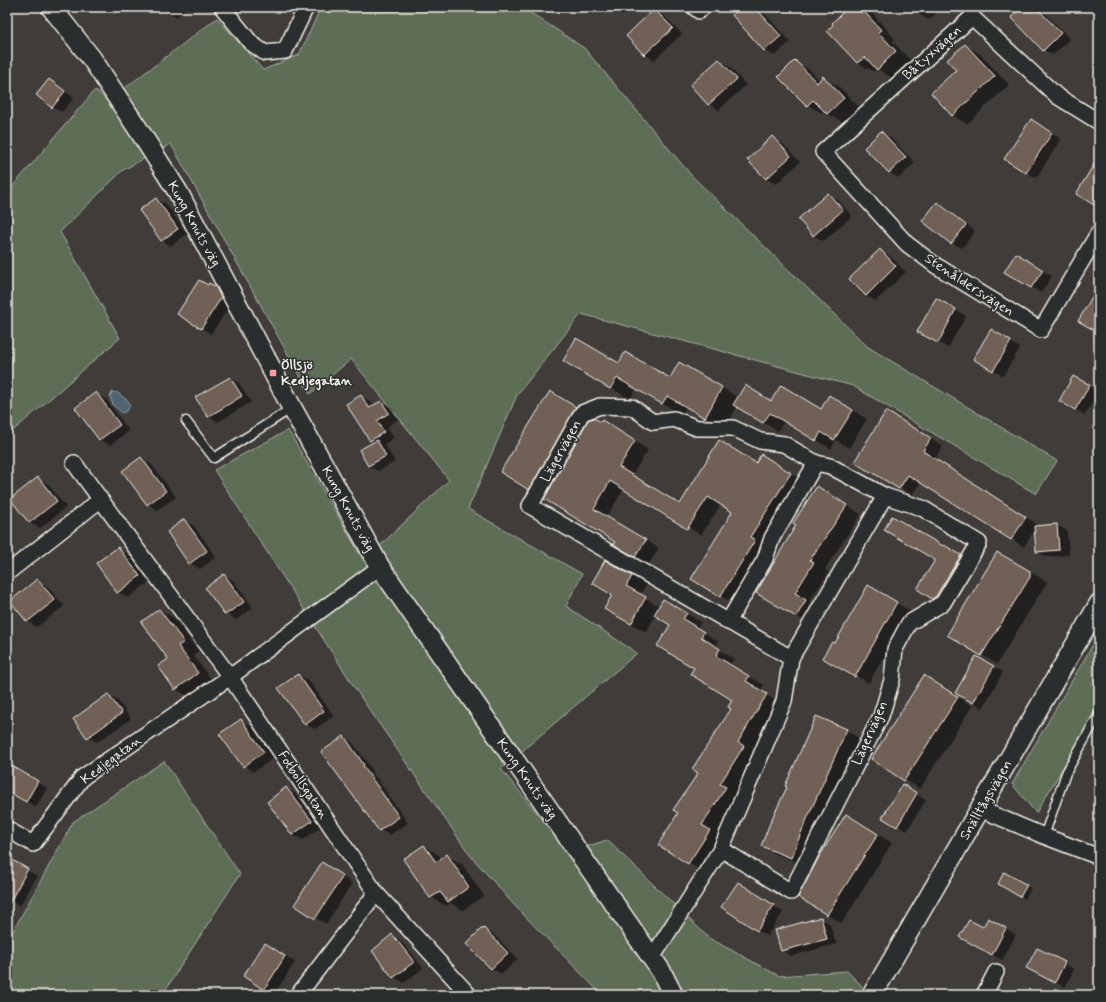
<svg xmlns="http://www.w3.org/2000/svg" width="1106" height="1002" font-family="Mynerve,sans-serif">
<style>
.green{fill:#5d6d57;stroke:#a8afa0}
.water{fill:#4f6473;stroke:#919ca2}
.shadow{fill:#0007}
.building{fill:#706057;stroke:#f4f1e8}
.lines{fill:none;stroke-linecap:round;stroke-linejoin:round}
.service-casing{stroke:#f4f1e8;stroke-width:11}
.minor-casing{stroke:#f4f1e8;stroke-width:18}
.tertiary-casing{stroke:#f4f1e8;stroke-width:22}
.service{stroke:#2a2d2e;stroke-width:8}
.minor{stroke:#2a2d2e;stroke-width:15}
.tertiary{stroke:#2a2d2e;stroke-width:19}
.poi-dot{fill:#ff9aa2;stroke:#2a2d2e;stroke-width:1.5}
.labels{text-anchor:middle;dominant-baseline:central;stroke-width:3;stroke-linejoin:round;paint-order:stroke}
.street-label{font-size:14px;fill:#f4f1e8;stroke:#2a2d2e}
.poi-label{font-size:14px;font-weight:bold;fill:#f4f1e8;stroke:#2a2d2e;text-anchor:start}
</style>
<rect width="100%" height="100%" fill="#3f3c3a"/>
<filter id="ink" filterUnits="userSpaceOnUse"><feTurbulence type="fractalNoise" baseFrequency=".025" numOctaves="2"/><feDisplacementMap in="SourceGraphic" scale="8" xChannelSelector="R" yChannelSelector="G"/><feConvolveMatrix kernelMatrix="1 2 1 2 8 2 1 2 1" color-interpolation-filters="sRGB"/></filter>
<g filter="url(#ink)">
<!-- green -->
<g class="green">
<polygon points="321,7 522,7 584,48 691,175 868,347 1057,461 1036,494 853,386 581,314 517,395 468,509 582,574 566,606 637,653 501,769 569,852 607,840 709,938 779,976 847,971 864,988 860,995 602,995 515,906 470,855 362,699 214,470 288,430 364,561 449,480 351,359 310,394 171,144 123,170 60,232 120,338 7,436 7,193 95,90 108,101 217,18 263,70 299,55"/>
<polygon points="1099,634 1099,707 1036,813 1012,784"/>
<polygon points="164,761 240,874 164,992 168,995 7,995 7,942 73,822"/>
</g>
<!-- water -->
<path class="water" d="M112 392 118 393C121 396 125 398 128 401 132 407 127 412 122 413L113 405 110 397Z"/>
<!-- shadow -->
<g class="shadow">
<polygon points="165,7 187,7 177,17 172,14"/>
<polygon points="742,7 759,7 790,42 775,56 765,51 733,15"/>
<polygon points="819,7 829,7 825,10"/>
<polygon points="849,7 861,7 872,13 895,39 892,41 910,60 892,78 876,68 873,71 858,63 828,31 835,25"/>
<polygon points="913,7 943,7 929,20 919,14"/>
<polygon points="1023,7 1039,7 1070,39 1053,55 1044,50"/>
<polygon points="654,10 664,16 682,34 654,60 644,54"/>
<polygon points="7,12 13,19 7,24"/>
<polygon points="965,45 980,54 1009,85 967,124 952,115 958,70"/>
<polygon points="719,61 729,66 746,85 719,110 709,104 692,85"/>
<polygon points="795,62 810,70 820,81 823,78 838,86 859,107 843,122 828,114 825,110 822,113 807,105"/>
<polygon points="1099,76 1099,90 1093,86"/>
<polygon points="49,80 59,86 74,98 62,112 52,107"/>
<polygon points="1041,126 1061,139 1036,178 1026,172"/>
<polygon points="882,133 891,138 915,163 899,178 890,173 866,148"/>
<polygon points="773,137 782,143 800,162 776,184 766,179"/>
<polygon points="7,146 11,149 7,155"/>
<polygon points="828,194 838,200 852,216 824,241 814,236 800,219"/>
<polygon points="156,199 166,204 187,234 171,246 162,240"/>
<polygon points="937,203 947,209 975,231 962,248 952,243 924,220"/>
<polygon points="880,250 890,256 906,272 876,301 866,296"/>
<polygon points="1026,260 1052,276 1041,293 1006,271"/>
<polygon points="210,284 219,290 231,304 211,334 201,328"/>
<polygon points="936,299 966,316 948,348 918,331"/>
<polygon points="991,331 1020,348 1003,376 974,359"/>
<polygon points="564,361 619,364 670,379 679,363 738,397 821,410 844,405 867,419 849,448 836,440 831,449 785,421 778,431 737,407 725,428 687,406 682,415 637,388 630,399"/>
<polygon points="1074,377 1099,392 1085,415 1060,400"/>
<polygon points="230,378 239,383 251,402 218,422 208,416"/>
<polygon points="96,394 106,399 129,431 110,445 100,440 77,408"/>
<polygon points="361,396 371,402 374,407 381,402 391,407 398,419 387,427 394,438 383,445 386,447 395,462 378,471 368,466 374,443 371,440"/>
<polygon points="565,401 590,416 587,422 594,419 615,429 648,450 632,475 680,505 756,464 775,463 804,481 768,548 734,603 720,596 733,512 721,504 701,535 624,489 606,517 659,548 649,564 615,544 616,541 555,481 554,480 544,497 529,489"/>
<polygon points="915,429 943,446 935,459 1038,525 1036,527 1057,525 1067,531 1069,555 1047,557 1037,551 1035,529 1024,547 921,482 912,495 855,462"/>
<polygon points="142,458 151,464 176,497 157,510 148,504"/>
<polygon points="38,478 48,484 66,507 40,528 30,523 12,499"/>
<polygon points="818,487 861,514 825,569 829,572 809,602 821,609 811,625 757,592 797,525"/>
<polygon points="184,520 194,526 216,557 200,569 190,563 168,533"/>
<polygon points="118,548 128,554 149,582 128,598 118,592"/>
<polygon points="944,548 954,552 970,562 943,604 933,598"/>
<polygon points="605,561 646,585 640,595 660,607 679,609 701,622 697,629 718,641 715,647 734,659 730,665 764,685 760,691 781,704 752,751 759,755 734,793 740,797 716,834 724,839 703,872 689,863 680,813 699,773 732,709 734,700 695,668 671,624 656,615 646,632 605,608 614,594"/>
<polygon points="1013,561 1047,582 997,664 948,635"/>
<polygon points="224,575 234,581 253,608 236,620 226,614 207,588"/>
<polygon points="37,580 47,586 64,606 37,627 28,622 11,601"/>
<polygon points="868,587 910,611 869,683 824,658 835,645"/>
<polygon points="159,610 174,618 198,651 193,655 212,681 191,698 176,689"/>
<polygon points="977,657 1003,672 983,708 957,693"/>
<polygon points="298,675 308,680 334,716 315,729 305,724"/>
<polygon points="939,685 972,706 920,789 872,759"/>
<polygon points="108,695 118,701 131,719 97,742 87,737"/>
<polygon points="241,720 251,726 274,758 253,772 244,766"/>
<polygon points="846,730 859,738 816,836 805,865 775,854 762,846"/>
<polygon points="344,737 353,743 373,771 372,772 408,823 390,835 380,830"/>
<polygon points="7,764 47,788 36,807 7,790"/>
<polygon points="1099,774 1099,790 1092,786"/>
<polygon points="902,786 926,800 907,831 883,817"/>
<polygon points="286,788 296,794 321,827 303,840 293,835 268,802"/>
<polygon points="861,824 892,843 842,923 827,915"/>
<polygon points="424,846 439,855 442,859 447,856 462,864 484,896 463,910 451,903 446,906 431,897 405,859"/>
<polygon points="7,858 37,876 20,906 7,899"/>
<polygon points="332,869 352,883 326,924 295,904"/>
<polygon points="1005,873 1031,888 1025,899 999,884"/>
<polygon points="748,889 783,912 767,936 757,930"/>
<polygon points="821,918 830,924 836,944 792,956 782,951"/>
<polygon points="988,919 1016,935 1002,960 970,943 983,929"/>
<polygon points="483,928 493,934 518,959 502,974 492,969 468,944"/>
<polygon points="392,936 401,941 423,968 404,983 394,977"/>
<polygon points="1037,949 1074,969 1065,987 1037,973"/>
<polygon points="275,950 295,962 274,995 264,989"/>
<polygon points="437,990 445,995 432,995"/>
<polygon points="572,991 578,995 569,995"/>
</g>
<!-- building -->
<g class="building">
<polygon points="741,7 755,7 781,36 764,51 732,15"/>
<polygon points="848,7 860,7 881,30 878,32 896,51 877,70 865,57 857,63 827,31 833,25 832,23"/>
<polygon points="1022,7 1036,7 1061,33 1043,51 1011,17"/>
<polygon points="654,9 673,28 644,55 626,36"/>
<polygon points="965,44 995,76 952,116 931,93 956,70 947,60"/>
<polygon points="719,59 737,79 708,105 690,85"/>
<polygon points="795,60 817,83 823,76 844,98 827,114 813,100 807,106 778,77"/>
<polygon points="49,79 65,91 52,108 36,95"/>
<polygon points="1031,119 1052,133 1026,173 1004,159"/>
<polygon points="881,131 906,157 889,173 864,148"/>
<polygon points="772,136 791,156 766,179 747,160"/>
<polygon points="1099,156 1099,208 1076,194"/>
<polygon points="828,193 843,210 813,236 798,219"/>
<polygon points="156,198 178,229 161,241 139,210"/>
<polygon points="937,202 966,225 951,244 922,221"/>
<polygon points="880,249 896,266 866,296 849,279"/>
<polygon points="1016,253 1043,270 1031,288 1004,272"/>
<polygon points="199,280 208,285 209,283 216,287 221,298 201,329 177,314"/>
<polygon points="1099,285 1099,333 1078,321"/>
<polygon points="936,298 956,309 938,343 917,332"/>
<polygon points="991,329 1011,341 993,371 973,359"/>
<polygon points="576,338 619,363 625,352 670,378 679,362 722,387 705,418 667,396 662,404 617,378 610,389 563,361"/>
<polygon points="1073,376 1090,385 1075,410 1059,401"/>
<polygon points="230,377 242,396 208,417 195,397"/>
<polygon points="745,385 771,401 781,385 821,409 829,395 853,410 834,440 821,432 816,441 770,413 763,423 733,405"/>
<polygon points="550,391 576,407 529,490 500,472"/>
<polygon points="96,392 120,425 99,440 75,408"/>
<polygon points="361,395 369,408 381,401 389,413 377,421 384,432 370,441 346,404"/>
<polygon points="886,411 931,438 923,451 1026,517 1011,540 908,475 899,489 870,471 870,472 854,462"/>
<polygon points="594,418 601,422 602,420 635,441 619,467 680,504 719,440 756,463 761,454 791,473 750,537 755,540 720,597 691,579 732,512 708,497 687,529 610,481 594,509 646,540 635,557 613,544 615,542 544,499 588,420"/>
<polygon points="377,440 386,456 368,466 359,450"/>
<polygon points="141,457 166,491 147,505 122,471"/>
<polygon points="38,477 57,501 29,523 10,499"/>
<polygon points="817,486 847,505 810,560 814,562 795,593 806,600 796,617 756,593 796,525 793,523"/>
<polygon points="892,516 943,546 944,545 961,555 936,596 932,599 917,589 935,560 884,530"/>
<polygon points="184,519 207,551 189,564 167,532"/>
<polygon points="1057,524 1059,550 1036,552 1034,526"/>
<polygon points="118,547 140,576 117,593 96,563"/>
<polygon points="997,552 1030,571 1030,577 981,656 947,635"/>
<polygon points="605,560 632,576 626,586 646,597 631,624 604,609 612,595 592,583"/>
<polygon points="224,574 244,602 225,615 205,588"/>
<polygon points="37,579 55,600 27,622 10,601"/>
<polygon points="868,585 897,602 855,677 822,658 832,642 835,643"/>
<polygon points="663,599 687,613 683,619 704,632 701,637 720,649 716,656 749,676 746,681 767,694 738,742 744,746 720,784 726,787 702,825 710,830 688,864 658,845 678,813 673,810 698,773 692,769 731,709 728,707 732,700 690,674 694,668 657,646 670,625 654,615"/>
<polygon points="159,609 184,642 178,646 198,673 175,690 158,666 168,659 141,622"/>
<polygon points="976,656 994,666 973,703 955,693"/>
<polygon points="298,674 324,711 305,725 278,688"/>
<polygon points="924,675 958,697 904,781 871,759"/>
<polygon points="108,694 122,713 87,738 73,719"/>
<polygon points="816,716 847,729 803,828 791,858 761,846 770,823 787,787 785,786"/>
<polygon points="241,719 264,752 243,767 219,734"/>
<polygon points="344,736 364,765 363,766 399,817 379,831 321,752"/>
<polygon points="7,763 38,781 26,802 7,791"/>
<polygon points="902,784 917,793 897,827 882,818"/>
<polygon points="286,787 312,821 292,835 267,802"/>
<polygon points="846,814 878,834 827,915 798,897 819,857"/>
<polygon points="424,845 436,862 447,854 469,887 448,902 440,892 430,898 403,859"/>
<polygon points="7,857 28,869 7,907"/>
<polygon points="322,862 343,876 315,919 294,905"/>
<polygon points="1004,872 1027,885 1020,897 998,884"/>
<polygon points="738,882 774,905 757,931 721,907"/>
<polygon points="821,917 827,939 781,951 775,930"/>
<polygon points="988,918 1006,928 992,955 959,937 969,920 983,927"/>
<polygon points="483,927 508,953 491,969 466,944"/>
<polygon points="392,934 414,962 393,978 372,951"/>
<polygon points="265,943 285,956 264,990 243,976"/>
<polygon points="1037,948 1065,962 1055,983 1026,968"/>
</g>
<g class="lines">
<defs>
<g id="service">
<polyline points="186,421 214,458 292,408"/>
<polyline points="1044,836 1066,773 1091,728 1099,715"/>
</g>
<g id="minor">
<polyline points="222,7 251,43 265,53 285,51 306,7"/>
<polyline points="694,7 699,11 703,7"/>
<polyline points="1099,122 1057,96 972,17 823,152 907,244 935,265 1041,330 1099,232"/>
<polyline points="74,463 230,677 376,893 469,995"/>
<polyline points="7,573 100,500"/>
<polyline points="728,622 765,559 772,538 816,463"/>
<polyline points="791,658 885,496"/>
<polyline points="980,809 1044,836 1099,857"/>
<polyline points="7,829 33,844 83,777 230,677 380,567"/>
<polyline points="652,958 721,849 784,701 791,658 530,506 582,413 600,406 632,407 653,422 674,419 697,428 733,428 760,441 784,444 816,463 830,466 885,496 922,508 979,543 943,603 909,623 895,649 892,680 881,716 791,892 721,849"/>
<polyline points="298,995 376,893"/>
<polyline points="984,995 996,972"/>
</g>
<g id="tertiary">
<polyline points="51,7 92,59 140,132 178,192 292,408 380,567 652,958 661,971 673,995"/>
<polyline points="872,995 1099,604"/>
</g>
</defs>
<!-- service casing -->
<use href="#service" class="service-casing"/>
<!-- minor casing -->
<use href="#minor" class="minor-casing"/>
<!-- tertiary casing -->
<use href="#tertiary" class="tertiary-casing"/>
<!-- service -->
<use href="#service" class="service"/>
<!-- minor -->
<use href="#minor" class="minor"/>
<!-- tertiary -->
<use href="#tertiary" class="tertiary"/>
</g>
</g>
<!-- markers -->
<rect class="poi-dot" x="269" y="369" width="8" height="8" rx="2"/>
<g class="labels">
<!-- street labels -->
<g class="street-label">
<text transform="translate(932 53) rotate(-42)">Båtyxvägen</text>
<text transform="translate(194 224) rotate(61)">Kung Knuts väg</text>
<text transform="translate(969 285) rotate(33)">Stenåldersvägen</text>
<text transform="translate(561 451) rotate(-61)">Lägervägen</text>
<text transform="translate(348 509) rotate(61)">Kung Knuts väg</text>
<text transform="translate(870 733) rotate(-66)">Lägervägen</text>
<text transform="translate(111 760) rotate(-37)">Kedjegatan</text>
<text transform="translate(527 779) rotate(55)">Kung Knuts väg</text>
<text transform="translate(303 785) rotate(56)">Fotbollsgatan</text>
<text transform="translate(986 800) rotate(-60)">Snälltågsvägen</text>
</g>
<!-- poi labels -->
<g class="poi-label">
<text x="281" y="365">Öllsjö<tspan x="281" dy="16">Kedjegatan</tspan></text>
</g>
</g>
<!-- margin -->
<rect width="1106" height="1002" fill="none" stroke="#2a2d2e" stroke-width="24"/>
<rect x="12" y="12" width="1082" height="978" fill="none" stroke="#f4f1e8" stroke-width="1.5" filter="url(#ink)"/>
</svg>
